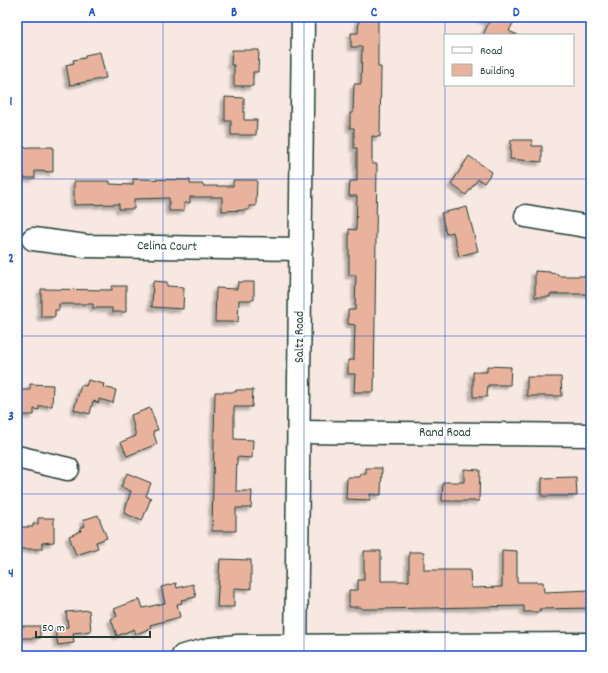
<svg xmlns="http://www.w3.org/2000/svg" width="608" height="673" font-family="Dekko,sans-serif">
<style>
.building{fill:#e8b29d;stroke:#1f3d34;filter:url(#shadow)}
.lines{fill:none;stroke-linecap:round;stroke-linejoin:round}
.minor-casing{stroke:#1f3d34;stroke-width:25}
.minor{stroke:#fff;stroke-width:22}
.grid{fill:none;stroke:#1d4ed8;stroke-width:1;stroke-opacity:0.55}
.labels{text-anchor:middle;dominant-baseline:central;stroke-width:4;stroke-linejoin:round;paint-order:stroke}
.street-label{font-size:13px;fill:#1f3d34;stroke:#fff}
.neatline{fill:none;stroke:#1d4ed8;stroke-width:1.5}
.grid-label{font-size:13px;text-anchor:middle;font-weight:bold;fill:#1d4ed8}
</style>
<defs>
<filter id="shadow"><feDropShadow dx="-3.5" dy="3.5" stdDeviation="1" flood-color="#0004"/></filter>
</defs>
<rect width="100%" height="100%" fill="#f8e8e2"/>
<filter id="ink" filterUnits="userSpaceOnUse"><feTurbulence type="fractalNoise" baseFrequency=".025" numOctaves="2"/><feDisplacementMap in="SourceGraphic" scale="8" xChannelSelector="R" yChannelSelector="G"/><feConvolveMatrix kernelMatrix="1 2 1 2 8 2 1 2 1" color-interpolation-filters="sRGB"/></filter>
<g filter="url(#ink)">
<!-- building -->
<g class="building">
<polygon points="359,17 378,17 378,67 381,67 380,137 372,136 372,164 377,164 374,392 354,392 355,374 348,374 348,360 354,360 355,325 348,324 348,310 355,310 356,275 349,275 349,229 356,230 357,196 349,196 350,181 357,181 357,148 354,148 354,128 350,128 350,113 353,113 354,84 361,84 362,47 351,47 351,33 358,33"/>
<polygon points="478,17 516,17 509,31 518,35 483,35 489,22"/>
<polygon points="232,50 259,50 258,72 253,72 253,86 234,86 234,65 231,65"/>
<polygon points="100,52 106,78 70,85 66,65 74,63 73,60 85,58 85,55"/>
<polygon points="225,97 244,98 244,120 257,120 256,135 231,135 231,121 225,121"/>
<polygon points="511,140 532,140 532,146 542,146 542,162 510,159"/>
<polygon points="31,147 53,147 53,172 35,171 35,178 18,178 19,148"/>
<polygon points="469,156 492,172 484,183 478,179 466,195 451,184"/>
<polygon points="133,179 190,180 190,184 203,184 203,186 233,186 233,180 257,180 256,206 249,206 249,210 222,211 222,197 190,197 190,203 184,203 184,211 169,211 169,198 134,199 134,209 119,209 119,204 74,205 74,181 110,181 110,184 133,185"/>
<polygon points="467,207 478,251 459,256 453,232 446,234 441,213"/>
<polygon points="535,271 550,272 550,273 558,274 558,276 591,276 591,294 550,294 550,297 535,297"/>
<polygon points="153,281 167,282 167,286 184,287 183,309 152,307"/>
<polygon points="238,282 254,282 254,300 239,300 238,322 215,322 216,288 237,289"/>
<polygon points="112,286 126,286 126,312 112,312 112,308 93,308 93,304 59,304 59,310 55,310 55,317 41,317 41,289 112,290"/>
<polygon points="487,366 511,367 510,385 488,385 487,397 473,397 473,372 487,372"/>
<polygon points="527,377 561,377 562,396 527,396"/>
<polygon points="88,380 104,384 103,387 116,390 113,403 99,399 99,403 93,401 90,414 74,410 81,385 86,386"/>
<polygon points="30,384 53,385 52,406 39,406 39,410 34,409 34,415 18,415 18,390 30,390"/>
<polygon points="236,390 253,390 252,407 234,407 234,439 253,440 252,458 237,457 236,491 252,491 251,508 236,508 236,531 212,531 215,392 236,392"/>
<polygon points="150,408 158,430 153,431 157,444 127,456 121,442 136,436 131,415"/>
<polygon points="366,468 382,468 381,495 370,494 370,500 346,499 347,477 360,477 360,474 366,474"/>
<polygon points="464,469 480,470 479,501 442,501 443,482 464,482"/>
<polygon points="127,473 151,483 146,496 151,498 142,521 124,513 131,491 121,487"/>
<polygon points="576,477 577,496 542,496 542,478"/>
<polygon points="98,515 107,538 96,542 98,548 76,555 69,536 81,531 80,528 85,526 83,520"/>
<polygon points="38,518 54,518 54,542 42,543 42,549 20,549 20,527 33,527 33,524 38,524"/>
<polygon points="502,550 517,551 517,582 543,582 544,592 591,590 591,608 539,609 540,612 524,612 524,606 378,609 361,609 361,607 349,607 349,590 358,590 358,580 364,580 364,551 381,551 381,581 409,581 409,552 424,552 424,570 470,570 471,588 502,587"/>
<polygon points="220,559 251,560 251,589 234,588 234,607 217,607"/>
<polygon points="176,583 177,588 193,584 196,597 181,600 182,603 177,604 180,617 150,625 151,628 136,634 134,629 117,636 111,619 117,616 114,609 140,599 143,608 165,603 161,587"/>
<polygon points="89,610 91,631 73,633 74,643 58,645 55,628 68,627 66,612"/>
<rect x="17" y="626" width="23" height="12"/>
</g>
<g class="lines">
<defs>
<g id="minor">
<polyline points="526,216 591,227"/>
<polyline points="33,239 86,246 301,249"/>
<polyline points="299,432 591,435"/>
<polyline points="17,457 68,469"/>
<polyline points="183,656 210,649 238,646 591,644"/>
<polyline points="296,656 303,17"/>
</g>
</defs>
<!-- minor casing -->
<use href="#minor" class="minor-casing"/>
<!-- minor -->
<use href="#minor" class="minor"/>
</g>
</g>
<!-- grid -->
<path class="grid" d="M163 17V656M304 17V656M445 17V35M445 35V85M445 85V656M17 179H591M17 336H591M17 494H591"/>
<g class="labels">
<!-- street labels -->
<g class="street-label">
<text transform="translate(167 247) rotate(1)">Celina Court</text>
<text transform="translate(300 337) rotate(-90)">Saltz Road</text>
<text x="445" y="433">Rand Road</text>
</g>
</g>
<!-- margin -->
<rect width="608" height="673" fill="none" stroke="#fff" stroke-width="44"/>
<!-- legend -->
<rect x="444" y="34" width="130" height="52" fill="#ffffff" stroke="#a5b1ae"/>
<rect x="452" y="47" width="20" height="6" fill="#ffffff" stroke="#a5b1ae"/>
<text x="480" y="54" font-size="12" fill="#1f3d34">Road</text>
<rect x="452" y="64" width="20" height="12" fill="#e8b29d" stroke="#a5b1ae"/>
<text x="480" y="74" font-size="12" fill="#1f3d34">Building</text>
<!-- scale -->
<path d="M36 631v6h114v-6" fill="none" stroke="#1f3d34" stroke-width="2"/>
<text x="42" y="631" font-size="12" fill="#1f3d34" stroke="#ffffff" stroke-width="3" paint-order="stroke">50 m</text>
<rect x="22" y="22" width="564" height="629" class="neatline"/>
<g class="grid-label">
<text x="92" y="16">A</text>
<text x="234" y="16">B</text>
<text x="374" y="16">C</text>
<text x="516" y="16">D</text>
<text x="11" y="105">1</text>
<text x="11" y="262">2</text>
<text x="11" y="420">3</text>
<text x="11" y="577">4</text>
</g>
</svg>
